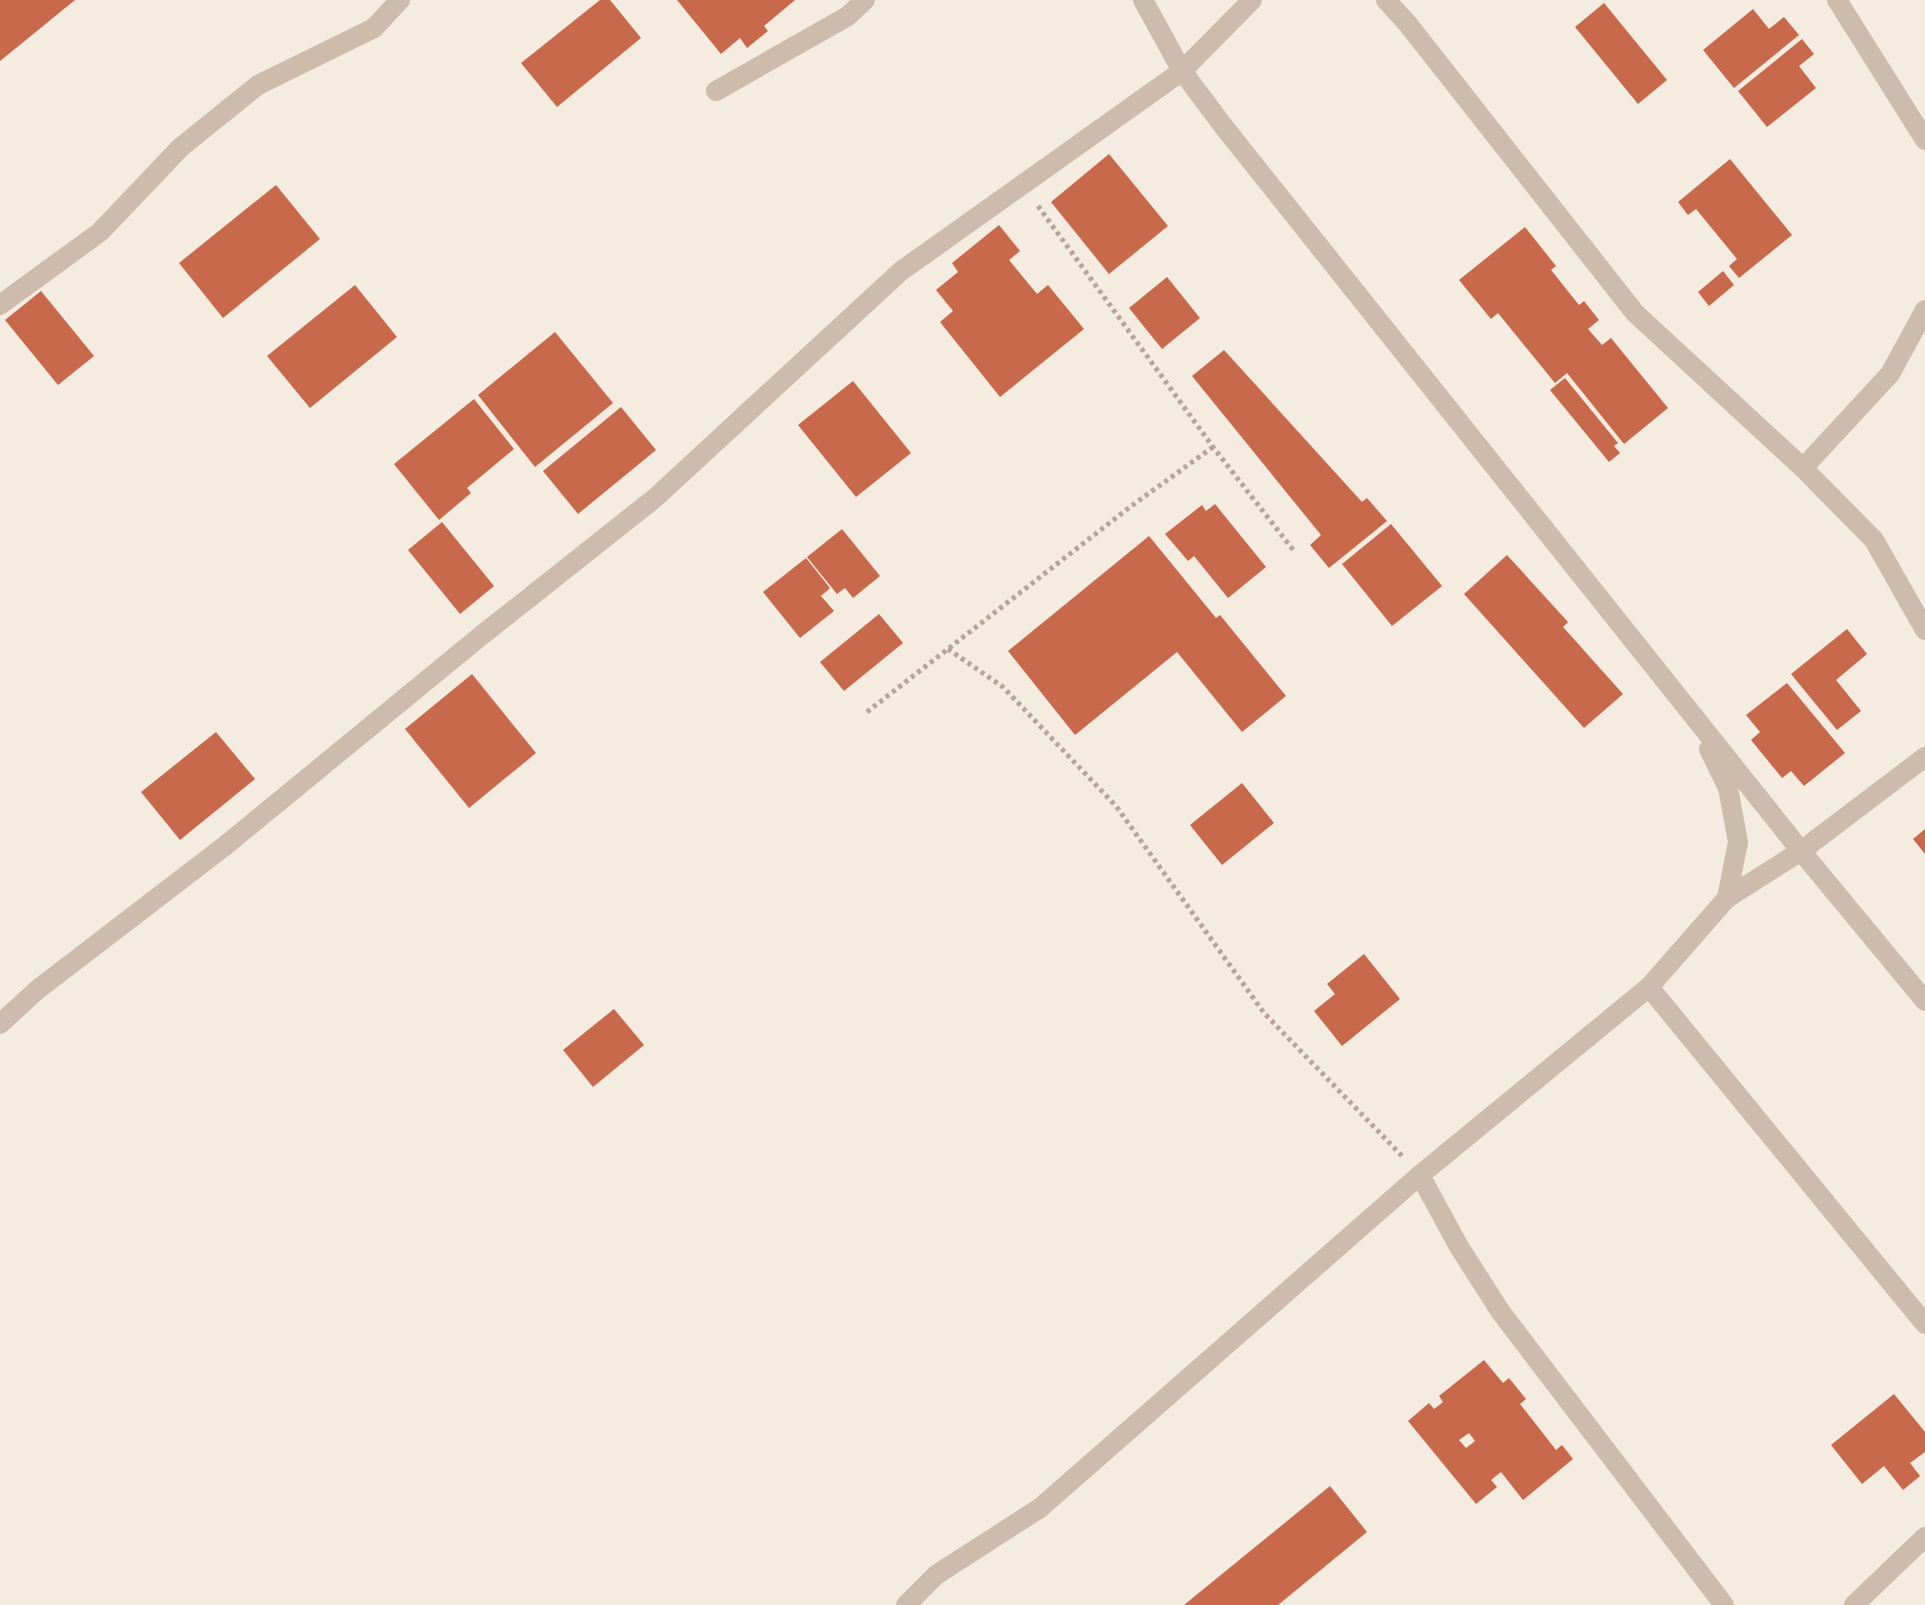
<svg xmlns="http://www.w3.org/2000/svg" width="1925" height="1605" font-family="'Sofia Sans Condensed',sans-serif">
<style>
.building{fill:#c8694b;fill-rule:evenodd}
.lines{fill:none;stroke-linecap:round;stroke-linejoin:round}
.path{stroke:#b9a596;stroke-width:5;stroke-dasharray:4 4;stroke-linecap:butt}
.minor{stroke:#cdbbac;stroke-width:20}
</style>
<rect width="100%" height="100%" fill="#f4ebe1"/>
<!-- building -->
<g class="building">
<polygon points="0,0 75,0 0,61"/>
<polygon points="600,0 610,0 641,38 557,107 521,63"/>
<polygon points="677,0 795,0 764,26 768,31 747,48 740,38 721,54"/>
<polygon points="1604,3 1667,80 1638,104 1575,27"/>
<polygon points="1753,9 1769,29 1784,17 1799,35 1734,88 1703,50"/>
<polygon points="1802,39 1814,54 1799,66 1816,88 1767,127 1738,91"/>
<polygon points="1109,154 1168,226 1109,274 1051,202"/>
<polygon points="1730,159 1792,235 1739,278 1729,266 1737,259 1696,209 1688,215 1678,202"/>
<polygon points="276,185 320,239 223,318 179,263"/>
<polygon points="999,225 1020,251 1009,260 1037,294 1048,285 1084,329 1000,397 940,322 953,311 936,290 958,272 952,263"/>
<polygon points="1525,227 1556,266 1551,270 1579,305 1584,301 1599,320 1588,329 1602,345 1611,338 1668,408 1624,444 1567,373 1555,383 1498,313 1491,319 1459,280"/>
<polygon points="1723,271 1734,285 1709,306 1698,292"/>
<polygon points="1167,277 1200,318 1162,349 1129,308"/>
<polygon points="355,285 397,337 310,408 267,356"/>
<polygon points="41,291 94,356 58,385 5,320"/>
<polygon points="555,332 613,403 535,467 478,395"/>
<polygon points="1224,350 1362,502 1367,498 1387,521 1329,568 1310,545 1321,535 1192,376"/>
<polygon points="1565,378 1618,443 1614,446 1620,453 1609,462 1550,390"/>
<polygon points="853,381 911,453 856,497 798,425"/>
<polygon points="474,399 514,449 467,488 471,493 439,520 394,464"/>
<polygon points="621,407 656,450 578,514 543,471"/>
<polygon points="1215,504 1266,567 1228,598 1194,556 1188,561 1165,534 1202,505 1206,511"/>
<polygon points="442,522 494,586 460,614 408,550"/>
<polygon points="1391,524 1442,586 1392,626 1342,564"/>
<polygon points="842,529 880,576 853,598 845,588 837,594 807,557"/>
<polygon points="1149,536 1216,618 1220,615 1286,696 1242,732 1177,652 1075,735 1008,651"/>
<polygon points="1507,555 1568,622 1563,627 1623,694 1584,728 1464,594"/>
<polygon points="806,558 830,588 821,596 834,611 800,638 763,592"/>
<polygon points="879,614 903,643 844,691 820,662"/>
<polygon points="1847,629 1867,654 1836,680 1861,711 1837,730 1791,674"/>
<polygon points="472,674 536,753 469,808 405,729"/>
<polygon points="1787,683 1845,753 1804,786 1791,771 1782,778 1751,740 1760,732 1746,715"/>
<polygon points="216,732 255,779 180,840 141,792"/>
<polygon points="1242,783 1274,823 1222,865 1190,825"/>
<polygon points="1925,829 1925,854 1913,839"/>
<polygon points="1364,954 1400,999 1342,1046 1314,1011 1335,994 1327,984"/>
<polygon points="614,1009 644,1045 593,1087 563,1050"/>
<path d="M1484 1360 1503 1383 1509 1378 1526 1399 1520 1404 1556 1450 1562 1445 1573 1459 1523 1500 1501 1472 1491 1480 1497 1487 1476 1504 1408 1421 1429 1403 1434 1409 1443 1402 1439 1396ZM1469 1433 1475 1441 1466 1448 1459 1440Z"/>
<polygon points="1894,1394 1925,1432 1925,1452 1910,1463 1920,1476 1903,1490 1884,1466 1862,1484 1831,1445"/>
<polygon points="1330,1486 1367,1532 1278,1605 1184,1605"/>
</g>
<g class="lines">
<!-- path -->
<g class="path">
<polyline points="1038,206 1213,447 1294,551"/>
<polyline points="948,649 1003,687 1116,806 1264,1013 1404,1158"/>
<polyline points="867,712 1130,507 1213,447"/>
</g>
<!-- minor -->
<g class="minor">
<polyline points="1143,0 1182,71 1224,127 1801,851 1925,1001"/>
<polyline points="1386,0 1407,23 1635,313 1803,468 1874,540 1925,630"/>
<polyline points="1837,0 1925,140"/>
<polyline points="716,91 848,16 865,0"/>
<polyline points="0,305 100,232 181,147 258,85 374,28 400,0"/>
<polyline points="1803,468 1890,374 1925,310"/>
<polyline points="1709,749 1728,788 1738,842 1727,898"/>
<polyline points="1649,987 1925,1324"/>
<polyline points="0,1024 37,990 226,845 477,639 655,498 901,271 1182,71 1252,0"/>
<polyline points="1420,1175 1458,1245 1500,1311 1724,1605"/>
<polyline points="906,1605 936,1575 1040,1508 1420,1175 1649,987 1727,898 1801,851 1925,757"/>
<polyline points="1854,1605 1925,1537"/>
</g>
</g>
</svg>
